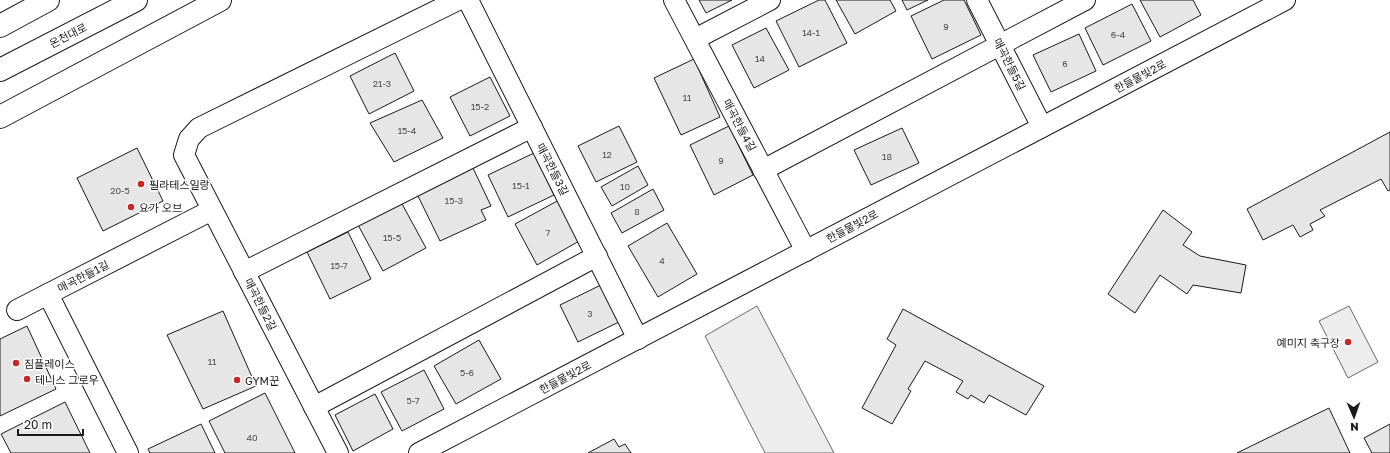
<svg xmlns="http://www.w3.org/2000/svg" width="1390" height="453" font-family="'Golos Text','Noto Sans KR',sans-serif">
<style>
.built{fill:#ededed;stroke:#6a6a6a}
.building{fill:#e6e6e6;stroke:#1a1a1a}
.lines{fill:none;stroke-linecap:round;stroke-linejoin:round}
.minor-casing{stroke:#1a1a1a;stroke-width:22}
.trunk-casing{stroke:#1a1a1a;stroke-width:24}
.minor{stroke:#fff;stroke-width:20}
.trunk{stroke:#fff;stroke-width:22}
.poi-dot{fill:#c62828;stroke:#fff;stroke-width:1.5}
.labels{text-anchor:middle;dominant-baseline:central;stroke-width:3;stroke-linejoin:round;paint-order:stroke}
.number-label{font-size:9px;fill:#4d4d4d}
.street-label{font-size:11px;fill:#1a1a1a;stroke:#fff}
.poi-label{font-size:11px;fill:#1a1a1a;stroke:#fff;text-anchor:start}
</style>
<rect width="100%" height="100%" fill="#fff"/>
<!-- built -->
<g class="built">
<polygon points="757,306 834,453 765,453 705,336"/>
<polygon points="1349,306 1378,362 1348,378 1319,321"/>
</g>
<!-- building -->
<g class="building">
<polygon points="699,0 732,0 706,13"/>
<polygon points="819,0 825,0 847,43 799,67 776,21"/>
<polygon points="836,0 890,0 896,11 855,34"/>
<polygon points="902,0 928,0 907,10"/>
<polygon points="944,0 964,0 981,35 932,59 911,16"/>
<polygon points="1140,0 1193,0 1201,15 1160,37"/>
<polygon points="1132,4 1151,41 1103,65 1085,28"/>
<polygon points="766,28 789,70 754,88 732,45"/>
<polygon points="1079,34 1096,71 1051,92 1033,55"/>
<polygon points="395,53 414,91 369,114 350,76"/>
<polygon points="694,59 720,117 681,135 654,78"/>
<polygon points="490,77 510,116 470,136 450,97"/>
<polygon points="422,100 443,138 394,162 370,123"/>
<polygon points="619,126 637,162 596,182 578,146"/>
<polygon points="729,126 753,175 714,195 690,145"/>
<polygon points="902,128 919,163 871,185 854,150"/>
<polygon points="1390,132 1390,190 1388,191 1381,179 1320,210 1325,216 1310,224 1313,230 1300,237 1293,225 1263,240 1247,209"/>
<polygon points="137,148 163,201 103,231 77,178"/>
<polygon points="534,153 554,195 508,217 488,175"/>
<polygon points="638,166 648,185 612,206 601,187"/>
<polygon points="473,168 491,206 481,210 486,220 440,241 417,194"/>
<polygon points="653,189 664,210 622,233 611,213"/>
<polygon points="559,200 581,240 537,265 515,224"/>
<polygon points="401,202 426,248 383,271 358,225"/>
<polygon points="1163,210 1192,232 1183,245 1200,256 1246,265 1241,293 1193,285 1187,294 1160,275 1135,313 1108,294"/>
<polygon points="667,223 697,274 658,297 628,246"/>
<polygon points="348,232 371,279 330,299 307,252"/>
<polygon points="603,284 621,321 578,342 560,305"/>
<polygon points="903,309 1044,386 1026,415 989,395 984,403 971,395 968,399 956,392 963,381 925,361 908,389 911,391 892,424 862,408 896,345 887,339"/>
<polygon points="223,311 256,386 203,409 167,335"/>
<polygon points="27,326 56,389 0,416 0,339"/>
<polygon points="479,340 501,379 456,404 434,366"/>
<polygon points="424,370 444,409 402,431 381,392"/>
<polygon points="265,393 295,453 225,453 209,421"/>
<polygon points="375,394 393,429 353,451 335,415"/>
<polygon points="65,402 90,453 11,453 1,434"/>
<polygon points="1329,408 1350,453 1237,453"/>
<polygon points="201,424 215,453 150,453 148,449"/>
<polygon points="1390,424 1390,453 1372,453 1364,438"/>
<polygon points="614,439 619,447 625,444 631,453 588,453"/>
</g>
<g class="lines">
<defs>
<g id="minor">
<polyline points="468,0 638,339"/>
<polyline points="674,0 806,251"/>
<polyline points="977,0 1042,127"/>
<polyline points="695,39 770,0"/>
<polyline points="763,170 1085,0"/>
<polyline points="244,272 532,127"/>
<polyline points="17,310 48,294"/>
<polyline points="314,407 597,256"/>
<polyline points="128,453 48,294 212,210"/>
<polyline points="338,453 184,155 189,139 199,128 458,0"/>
<polyline points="419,453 1285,0"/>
</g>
<g id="trunk">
<polyline points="0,26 48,0"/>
<polyline points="0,70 136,0"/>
<polyline points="0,117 220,0"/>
</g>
</defs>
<!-- minor casing -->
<use href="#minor" class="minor-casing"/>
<!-- trunk casing -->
<use href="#trunk" class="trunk-casing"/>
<!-- minor -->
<use href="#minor" class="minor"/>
<!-- trunk -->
<use href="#trunk" class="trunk"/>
</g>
<!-- markers -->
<g class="poi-dot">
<circle cx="141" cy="184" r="4"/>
<circle cx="131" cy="207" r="4"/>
<circle cx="1348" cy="342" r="4"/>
<circle cx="16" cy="363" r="4"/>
<circle cx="27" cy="379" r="4"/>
<circle cx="237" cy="380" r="4"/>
</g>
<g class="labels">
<!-- number labels -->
<g class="number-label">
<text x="946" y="26">9</text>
<text x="811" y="32">14-1</text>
<text x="1118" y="34">6-4</text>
<text x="760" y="58">14</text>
<text x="1065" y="63">6</text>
<text x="382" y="83">21-3</text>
<text x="687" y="97">11</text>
<text x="480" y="106">15-2</text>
<text x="407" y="130">15-4</text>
<text x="607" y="154">12</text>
<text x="887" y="156">18</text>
<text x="721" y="160">9</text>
<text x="521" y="185">15-1</text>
<text x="625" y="186">10</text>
<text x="120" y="190">20-5</text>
<text x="454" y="200">15-3</text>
<text x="637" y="211">8</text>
<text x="548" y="232">7</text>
<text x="392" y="237">15-5</text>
<text x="662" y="260">4</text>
<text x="339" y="265">15-7</text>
<text x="590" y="313">3</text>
<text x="212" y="361">11</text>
<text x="467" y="372">5-6</text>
<text x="413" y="400">5-7</text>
<text x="252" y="437">40</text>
</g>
<!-- street labels -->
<g class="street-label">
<text transform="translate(68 35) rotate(-27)">온천대로</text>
<text transform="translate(1010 64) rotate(63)">매곡한들5길</text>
<text transform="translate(1140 76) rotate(-28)">한들물빛2로</text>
<text transform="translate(740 125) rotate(62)">매곡한들4길</text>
<text transform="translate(553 169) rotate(63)">매곡한들3길</text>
<text transform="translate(852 226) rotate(-28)">한들물빛2로</text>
<text transform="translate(83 276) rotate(-27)">매곡한들1길</text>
<text transform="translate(261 304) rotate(63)">매곡한들2길</text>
<text transform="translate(565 377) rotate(-28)">한들물빛2로</text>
</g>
<!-- poi labels -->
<g class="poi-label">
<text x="149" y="184">필라테스일랑</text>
<text x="139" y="207">요가 오브</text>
<text x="1340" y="342" text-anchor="end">예미지 축구장</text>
<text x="24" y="363">짐플레이스</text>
<text x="35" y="379">테니스 그로우</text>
<text x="245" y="380">GYM꾼</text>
</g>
</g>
<!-- north arrow -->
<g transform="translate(1354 417) rotate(178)" stroke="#ffffff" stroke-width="3" paint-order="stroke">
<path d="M0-3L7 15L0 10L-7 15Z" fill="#1a1a1a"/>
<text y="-6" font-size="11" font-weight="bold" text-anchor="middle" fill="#1a1a1a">N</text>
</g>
<!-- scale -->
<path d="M18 429v6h65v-6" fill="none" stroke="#1a1a1a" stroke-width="2"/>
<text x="24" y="429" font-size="12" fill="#1a1a1a" stroke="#ffffff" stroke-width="3" paint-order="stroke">20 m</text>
</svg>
